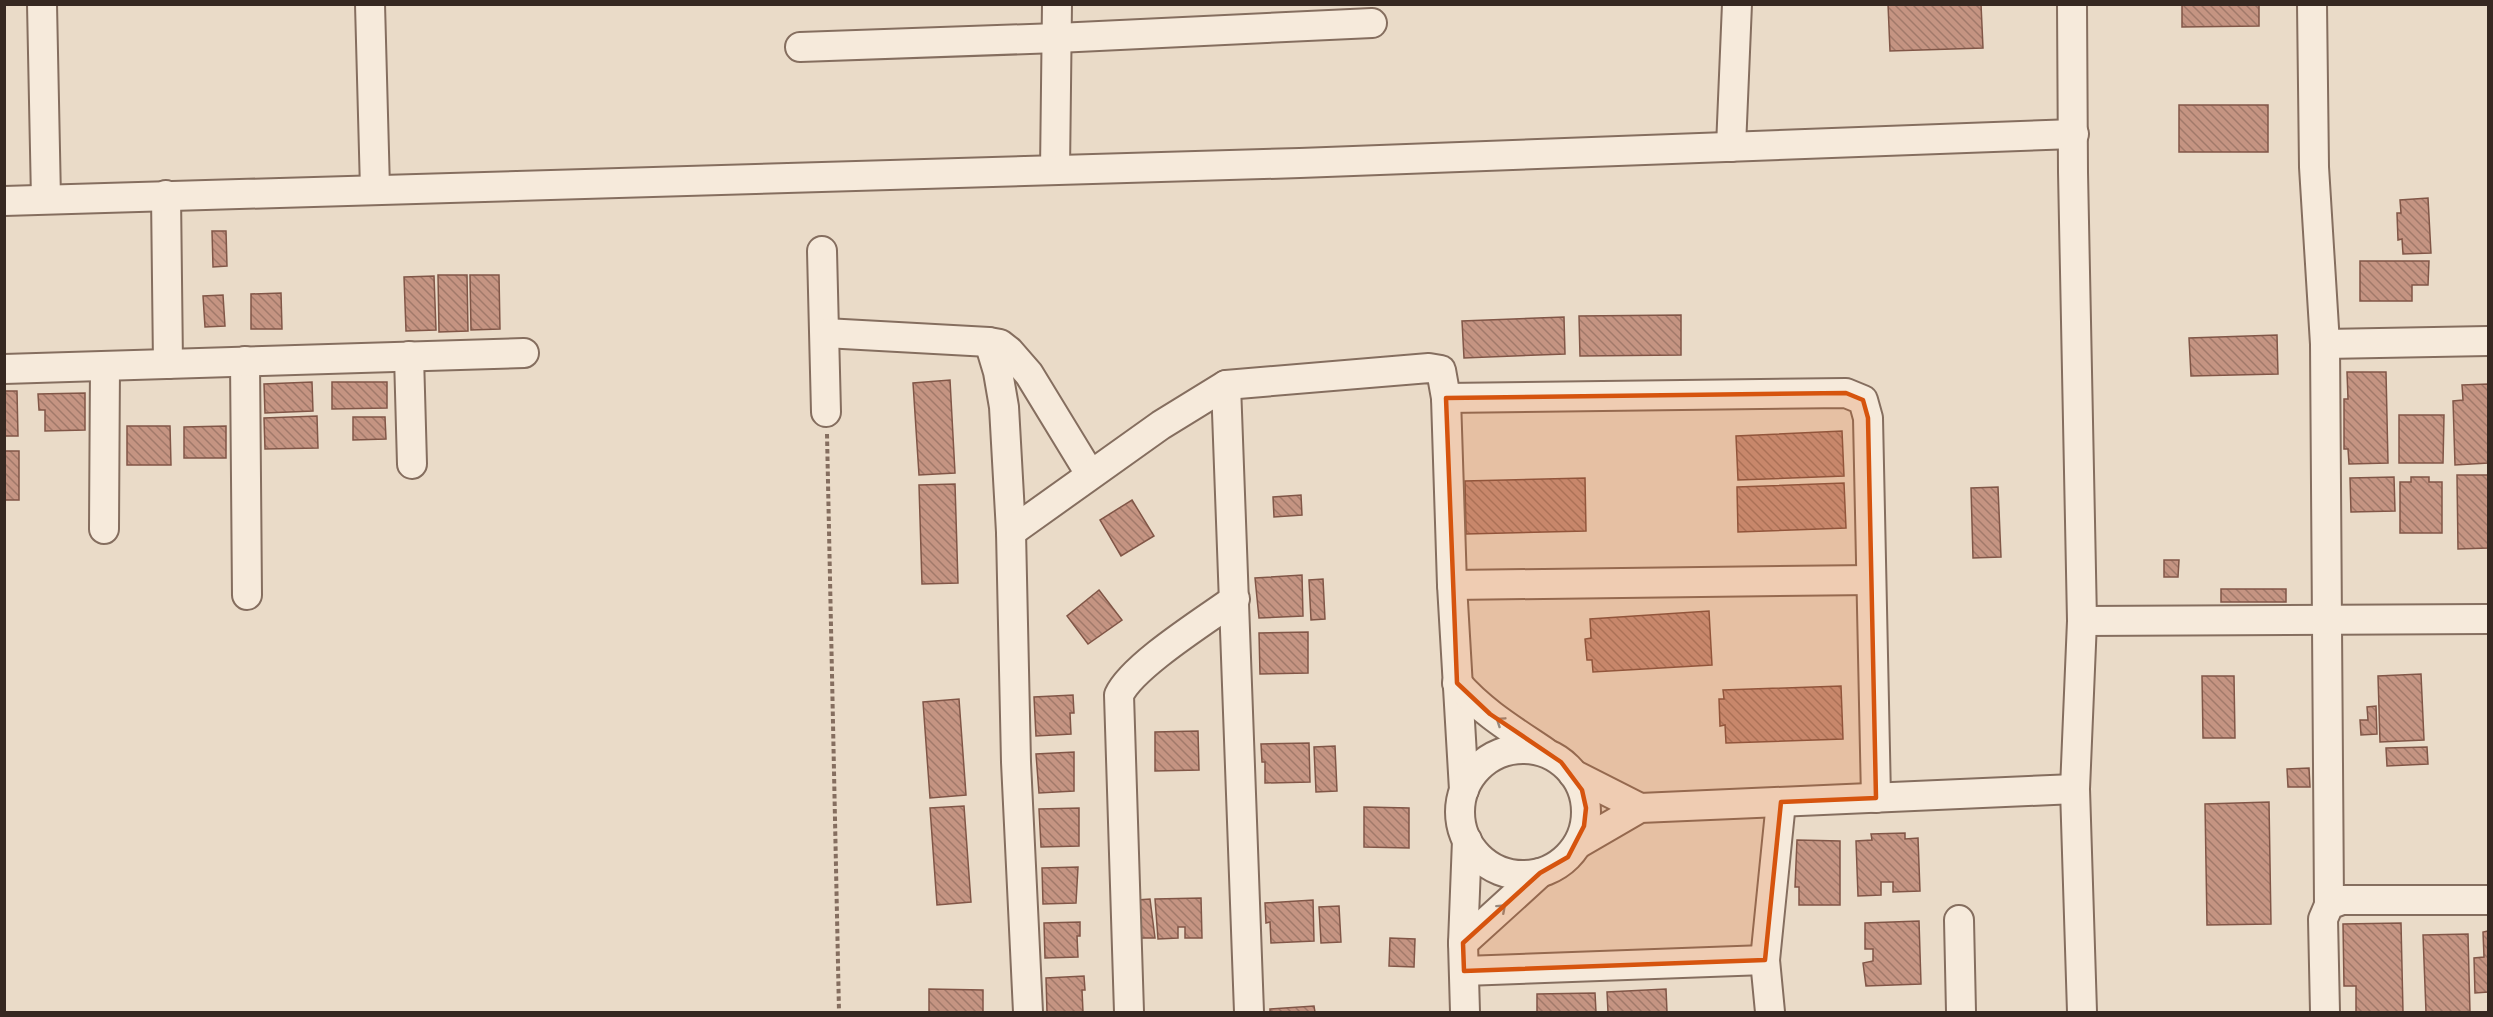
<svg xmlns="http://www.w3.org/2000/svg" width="2493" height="1017" font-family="'Source Serif 4',serif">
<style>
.building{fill:url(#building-back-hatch);stroke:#815647;stroke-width:1.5}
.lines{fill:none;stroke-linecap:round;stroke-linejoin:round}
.minor-casing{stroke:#856e5f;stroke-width:32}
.path{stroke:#856e5f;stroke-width:4;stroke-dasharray:4.5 3;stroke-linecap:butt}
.minor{stroke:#f6eadb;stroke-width:28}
.oneway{stroke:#96897e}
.marked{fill:#d6540e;fill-opacity:0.2;stroke:#d6540e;stroke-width:4.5;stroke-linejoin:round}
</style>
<defs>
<pattern id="building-back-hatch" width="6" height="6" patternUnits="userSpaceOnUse" patternTransform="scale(1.5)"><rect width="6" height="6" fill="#c59482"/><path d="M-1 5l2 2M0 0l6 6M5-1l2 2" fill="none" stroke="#a1796a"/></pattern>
</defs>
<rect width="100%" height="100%" fill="#eadbc8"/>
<!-- building -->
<g class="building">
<polygon points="1888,4 1981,4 1983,48 1890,51"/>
<polygon points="2182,4 2259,4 2259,26 2182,27"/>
<rect x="2179" y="105" width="89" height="47"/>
<polygon points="2428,198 2431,253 2403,254 2402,239 2398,240 2397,213 2401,213 2400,200"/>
<polygon points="212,231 226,231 227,266 213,267"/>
<polygon points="2360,261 2429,261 2428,285 2412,285 2412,301 2360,301"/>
<polygon points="438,275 467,275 468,331 439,332"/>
<polygon points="470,275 499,275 500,329 471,330"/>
<polygon points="434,276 436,330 406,331 404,277"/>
<polygon points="281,293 282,329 251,329 251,294"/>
<polygon points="223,295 225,326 205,327 203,296"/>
<polygon points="1681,315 1681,355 1580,356 1579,316"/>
<polygon points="1564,317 1565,354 1464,358 1462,321"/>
<polygon points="2277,335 2278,374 2191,376 2189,338"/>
<polygon points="2347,372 2386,372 2388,463 2349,464 2348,449 2344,449 2344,399 2348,399"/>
<polygon points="950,380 955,473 919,475 913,383"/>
<polygon points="312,382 313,411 265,413 264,384"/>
<polygon points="332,382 387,382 387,408 332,409"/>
<polygon points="2488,384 2488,463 2455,465 2453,401 2463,400 2462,385"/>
<polygon points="4,391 17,391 18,436 4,436"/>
<polygon points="85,393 85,430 45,431 45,410 39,410 38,394"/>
<polygon points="2399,415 2444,415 2443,463 2399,463"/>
<polygon points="317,416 318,448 265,449 264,418"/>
<polygon points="353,417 385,417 386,439 353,440"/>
<polygon points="127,426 170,426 171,465 127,465"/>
<polygon points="226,426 226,458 184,458 184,427"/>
<polygon points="1842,431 1844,476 1738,480 1736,436"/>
<rect x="4" y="451" width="15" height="49"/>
<polygon points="2457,475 2488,475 2488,548 2458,549"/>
<polygon points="2394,477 2395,511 2351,512 2350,478"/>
<polygon points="2411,477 2429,477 2429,482 2442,482 2442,533 2400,533 2400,482 2411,482"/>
<polygon points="1585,478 1586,531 1466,534 1465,481"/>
<polygon points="1844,483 1846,528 1738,532 1737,487"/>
<polygon points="955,484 958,583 922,584 919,485"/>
<polygon points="1998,487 2001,557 1973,558 1971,488"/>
<polygon points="1301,495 1302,515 1274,517 1273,497"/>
<polygon points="1132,500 1154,536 1121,556 1100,520"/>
<polygon points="2164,560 2179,560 2178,577 2164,577"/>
<polygon points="1302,575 1303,616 1259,618 1255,578"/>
<polygon points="1323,579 1325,619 1311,620 1309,580"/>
<rect x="2221" y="589" width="65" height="13"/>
<polygon points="1099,590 1122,620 1088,644 1067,616"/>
<polygon points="1709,611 1712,665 1593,672 1592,660 1587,660 1585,639 1591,638 1590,619"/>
<polygon points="1308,632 1308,673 1260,674 1259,633"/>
<polygon points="2421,674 2424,740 2380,742 2378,676"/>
<polygon points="2202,676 2234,676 2235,738 2203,738"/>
<polygon points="1841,686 1843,739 1726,743 1725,725 1720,726 1719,699 1724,699 1723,690"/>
<polygon points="1073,695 1074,713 1070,713 1071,734 1036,736 1034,697"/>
<polygon points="959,699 966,795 930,798 923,702"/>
<polygon points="2376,706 2377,734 2361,735 2360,720 2368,720 2367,707"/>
<polygon points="1198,731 1199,770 1155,771 1155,732"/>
<polygon points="1309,743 1310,782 1265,783 1265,762 1262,762 1261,744"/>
<polygon points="1335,746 1337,791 1316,792 1314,747"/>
<polygon points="2427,747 2428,764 2387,766 2386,748"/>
<polygon points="1074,752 1074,791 1039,793 1036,754"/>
<polygon points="2309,768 2310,787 2288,787 2287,769"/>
<polygon points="2269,802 2271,924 2207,925 2205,804"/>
<polygon points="964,806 971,902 937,905 930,808"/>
<polygon points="1364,807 1409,808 1409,848 1364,847"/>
<polygon points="1079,808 1079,846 1041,847 1039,809"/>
<polygon points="1905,833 1905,839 1918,838 1920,891 1893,892 1893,882 1881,882 1881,895 1858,896 1856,841 1872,840 1871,834"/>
<polygon points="1797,840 1840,841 1840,905 1799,905 1799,887 1795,887"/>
<polygon points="1078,867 1076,903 1043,904 1042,868"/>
<polygon points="1201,898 1202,938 1185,938 1185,927 1178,927 1178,938 1158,939 1155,899"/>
<polygon points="1150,899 1155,938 1138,938 1137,900"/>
<polygon points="1313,900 1314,941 1271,943 1270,922 1266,923 1265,903"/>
<polygon points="1339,906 1341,942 1321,943 1319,907"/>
<polygon points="1919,921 1921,984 1866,986 1863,963 1873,961 1873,949 1865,949 1865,923"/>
<polygon points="1080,922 1080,936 1077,936 1078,957 1045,958 1044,923"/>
<polygon points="2401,923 2403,1012 2356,1012 2356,986 2344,986 2343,924"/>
<polygon points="2488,931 2488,992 2475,993 2474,958 2484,957 2483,932"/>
<polygon points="2468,934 2470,1012 2426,1012 2423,935"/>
<polygon points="1390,938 1415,939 1414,967 1389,966"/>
<polygon points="1084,976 1085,990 1082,990 1083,1012 1047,1012 1046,978"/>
<polygon points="929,989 983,990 983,1012 929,1012"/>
<polygon points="1666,989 1667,1012 1608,1012 1607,992"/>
<polygon points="1595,993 1596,1012 1537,1012 1537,994"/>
<polygon points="1314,1006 1315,1012 1270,1012 1270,1009"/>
</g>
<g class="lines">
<defs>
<g id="minor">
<polyline points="42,4 46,199"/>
<polyline points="370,4 375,189"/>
<polyline points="2072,4 2073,172 2082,621 2075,789 2082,1012"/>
<polyline points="2312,4 2314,167 2325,344 2329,905"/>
<polyline points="800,47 1057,38 1372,23"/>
<polyline points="1731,147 1737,4"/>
<polyline points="1055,170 1057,4"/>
<polyline points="166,195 168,364"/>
<polyline points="4,201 1300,163 2074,134"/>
<polyline points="822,251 826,412"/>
<polyline points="825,333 989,342 1000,344 1009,351 1029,374 1090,474"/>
<polyline points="989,342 998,372 1004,407 1011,532 1016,762 1028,1012"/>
<polyline points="2325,344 2488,341"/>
<polyline points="409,356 412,464"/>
<polyline points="245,361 247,595"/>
<polyline points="4,369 524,353"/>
<polyline points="1226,385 1249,1012"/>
<polyline points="1446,398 1846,393 1863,400 1868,418 1876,798"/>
<polyline points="104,529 105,366"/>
<polyline points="1011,532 1161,425 1226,385 1429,368 1441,370 1446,398 1452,585 1464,790"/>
<polyline points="1452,585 1871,580"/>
<polyline points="2082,621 2488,619"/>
<path d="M1457 683C1482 712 1514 731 1545 752"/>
<circle cx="1523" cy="812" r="63"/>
<polyline points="1573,774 1640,808"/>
<polyline points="1578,844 1640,808 2075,789"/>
<polyline points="1959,920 1961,1012"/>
<polyline points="1463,943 1540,873"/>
<polyline points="1464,971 1765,960"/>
<path d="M1129 1012 1119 695C1132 666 1206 620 1235 599"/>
<polyline points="1465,1012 1463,943 1467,840"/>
<polyline points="1770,1012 1765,960 1781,802"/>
<polyline points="2325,1012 2323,919 2329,905 2342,900 2488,900"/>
</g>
</defs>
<!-- minor casing -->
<use href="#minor" class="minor-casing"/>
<!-- path -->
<polyline class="path" points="827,434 839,1012"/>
<!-- minor -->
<use href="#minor" class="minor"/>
</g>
<!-- one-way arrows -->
<defs><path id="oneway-chevron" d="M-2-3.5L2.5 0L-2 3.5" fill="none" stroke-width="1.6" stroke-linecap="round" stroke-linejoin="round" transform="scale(1.5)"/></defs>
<g class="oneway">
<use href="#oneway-chevron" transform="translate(1500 721) rotate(-146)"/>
<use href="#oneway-chevron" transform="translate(1502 908) rotate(-42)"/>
</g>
<!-- marked area -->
<path class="marked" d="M1846 393 1863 400 1868 418 1876 798 1781 802 1765 960 1464 971 1463 943 1540 873 1568 857 1584 826 1586 808 1582 790 1561 762 1490 714 1457 683 1446 398Z"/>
<!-- border -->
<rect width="2493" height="1017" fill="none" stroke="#362821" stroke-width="12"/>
</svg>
